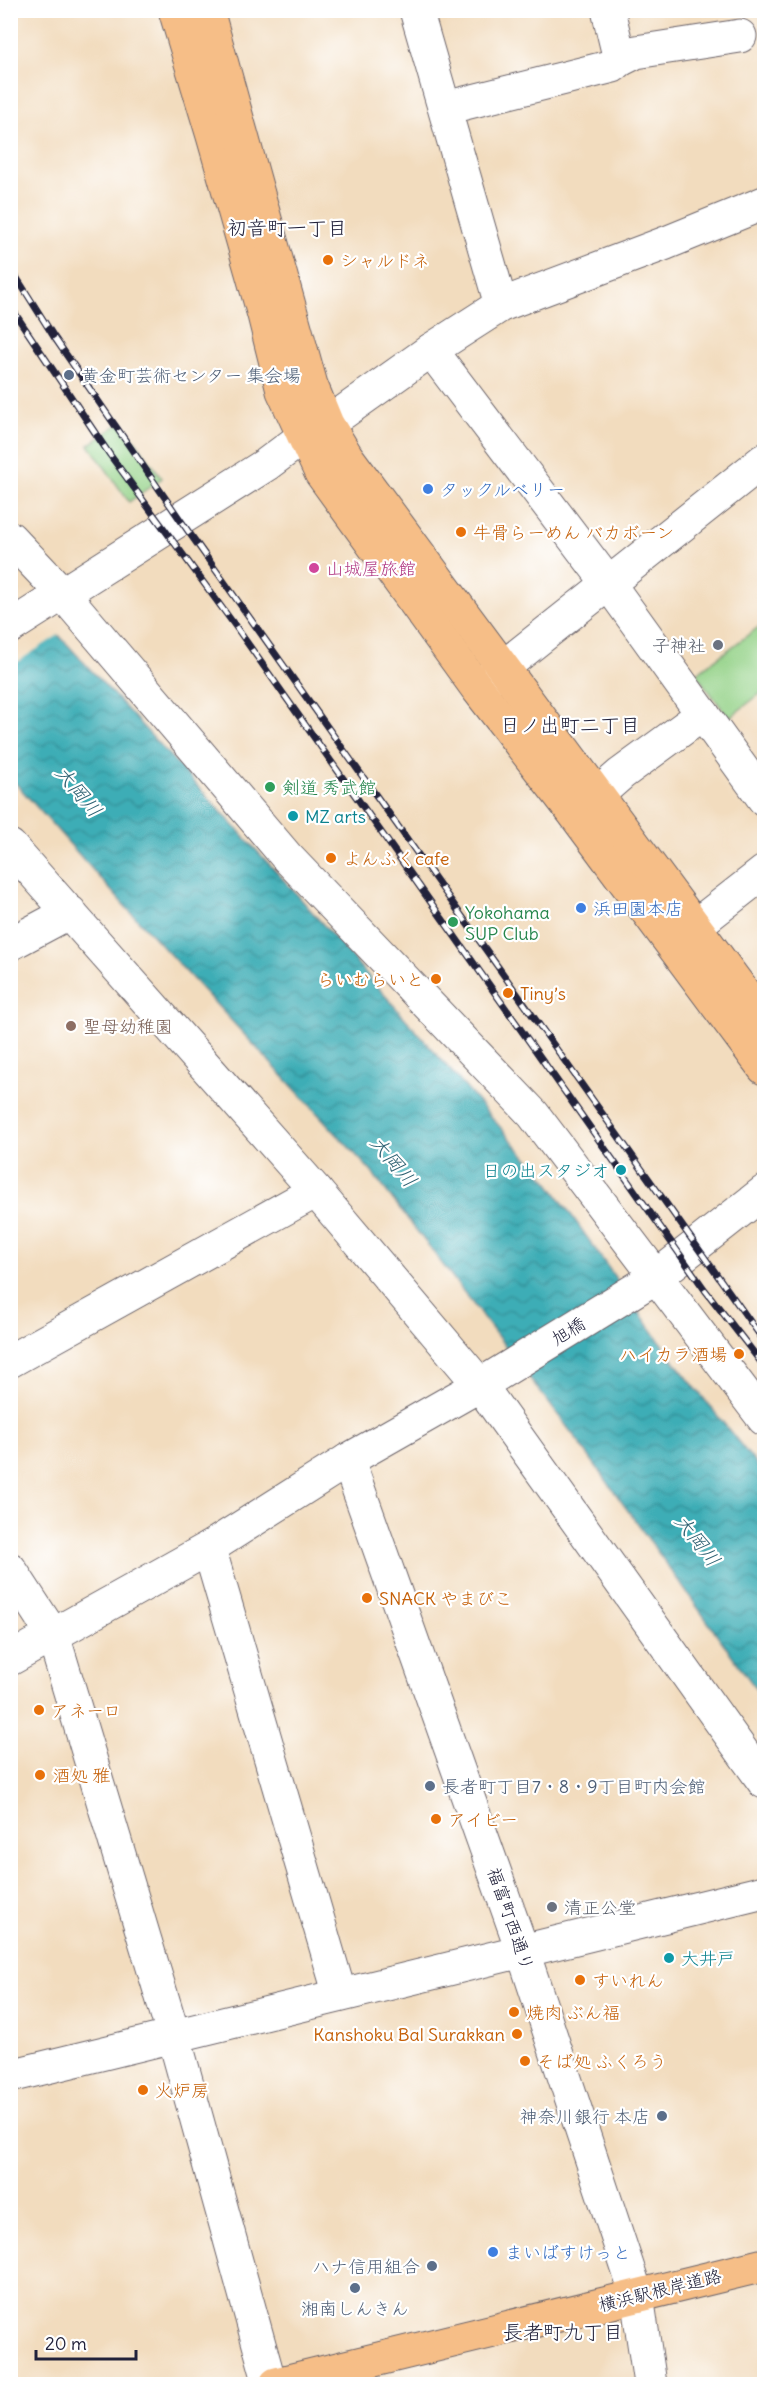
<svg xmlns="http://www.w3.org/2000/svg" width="775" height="2395" font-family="Delius,'Klee One',sans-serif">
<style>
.park{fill:#93d186;stroke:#5a7a60;stroke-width:1.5}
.water{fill:url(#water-waves);stroke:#2f6878;stroke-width:1.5}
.pier{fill:#f2dcbe}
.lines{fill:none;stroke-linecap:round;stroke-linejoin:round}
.minor-casing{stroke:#6b6369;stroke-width:35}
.major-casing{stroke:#6b6369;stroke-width:35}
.minor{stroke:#fff;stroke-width:33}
.major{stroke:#f6be87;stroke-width:33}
.rail-casing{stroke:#22223b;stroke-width:7}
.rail{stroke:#fff;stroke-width:4.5;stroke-dasharray:14;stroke-linecap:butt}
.food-dot{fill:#e8710a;stroke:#fff;stroke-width:2}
.service-dot{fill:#5c6f8a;stroke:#fff;stroke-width:2}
.shop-dot{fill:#3f7fe0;stroke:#fff;stroke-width:2}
.hotel-dot{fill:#d1479c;stroke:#fff;stroke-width:2}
.worship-dot{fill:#6b7280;stroke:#fff;stroke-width:2}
.leisure-dot{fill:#2e9e5b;stroke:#fff;stroke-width:2}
.culture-dot{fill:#0f9aa8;stroke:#fff;stroke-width:2}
.education-dot{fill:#8d6e63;stroke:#fff;stroke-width:2}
.labels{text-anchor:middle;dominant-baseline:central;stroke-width:4.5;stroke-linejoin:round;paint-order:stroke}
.food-label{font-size:18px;fill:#c56008;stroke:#fff;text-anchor:start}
.service-label{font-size:18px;fill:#4e5e75;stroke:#fff;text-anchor:start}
.shop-label{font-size:18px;fill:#366cbe;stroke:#fff;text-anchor:start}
.hotel-label{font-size:18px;fill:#b23c85;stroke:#fff;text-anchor:start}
.worship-label{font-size:18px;fill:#5b616d;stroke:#fff;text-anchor:end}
.leisure-label{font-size:18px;fill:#27864d;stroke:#fff;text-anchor:start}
.culture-label{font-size:18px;fill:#0d838f;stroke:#fff;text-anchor:start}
.education-label{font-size:18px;fill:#785e54;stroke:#fff;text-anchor:start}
.street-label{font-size:18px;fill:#22223b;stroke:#fff}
.neighbourhood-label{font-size:20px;fill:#22223b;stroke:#fff}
.water-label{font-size:20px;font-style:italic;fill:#2e6172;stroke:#fff}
</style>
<defs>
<pattern id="water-waves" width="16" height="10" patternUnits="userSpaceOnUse" patternTransform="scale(1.5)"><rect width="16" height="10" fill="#3cadb6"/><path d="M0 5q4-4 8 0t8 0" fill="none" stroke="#328c95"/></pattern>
</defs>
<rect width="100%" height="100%" fill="#fff"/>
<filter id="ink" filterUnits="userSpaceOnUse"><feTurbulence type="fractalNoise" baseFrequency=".0167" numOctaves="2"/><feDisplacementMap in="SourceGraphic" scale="12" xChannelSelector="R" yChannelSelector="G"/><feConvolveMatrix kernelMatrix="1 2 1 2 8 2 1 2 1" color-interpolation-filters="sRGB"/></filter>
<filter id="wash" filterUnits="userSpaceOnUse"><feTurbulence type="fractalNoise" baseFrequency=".008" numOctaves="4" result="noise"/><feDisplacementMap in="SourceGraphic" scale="24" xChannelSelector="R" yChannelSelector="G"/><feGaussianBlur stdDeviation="1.35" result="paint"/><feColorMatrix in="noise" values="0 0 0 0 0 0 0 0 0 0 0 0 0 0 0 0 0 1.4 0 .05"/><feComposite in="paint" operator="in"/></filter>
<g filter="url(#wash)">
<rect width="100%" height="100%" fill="#f2dcbe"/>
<!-- park -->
<g class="park">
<polygon points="122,422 162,478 129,502 89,445"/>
<polygon points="764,623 764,691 729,718 696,674"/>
</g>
<!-- water -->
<polygon class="water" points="10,582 293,890 549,1183 670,1356 764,1474 764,1700 578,1441 371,1171 124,905 11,778"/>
<!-- pier -->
<polygon class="pier" points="22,589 60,634 11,666 11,596"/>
</g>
<g filter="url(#ink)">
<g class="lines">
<defs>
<g id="minor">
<polyline points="416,10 501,305"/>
<polyline points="608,10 620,60"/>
<polyline points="445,108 613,66 620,60 636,52 740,36"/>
<polyline points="431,350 608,583 764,799"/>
<polyline points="10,538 64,595 287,857 533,1114 764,1419"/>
<polyline points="10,627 267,464 303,437 327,424 431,350 501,305 666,243 764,203"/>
<polyline points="482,684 764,460"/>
<polyline points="597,795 621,774 703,714"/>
<polyline points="10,846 316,1191 480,1385 764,1782"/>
<polyline points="671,942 695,926 764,872"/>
<polyline points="10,944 70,912"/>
<polyline points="10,1361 316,1191"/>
<polyline points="348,1460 523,1952 637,2296 650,2384"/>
<polyline points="209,1548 340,1995"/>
<polyline points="10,1569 53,1635 174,2037 270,2384"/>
<polyline points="10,1659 209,1548 348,1460 480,1385 656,1277 764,1192"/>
<polyline points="10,2076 764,1892"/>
</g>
<g id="major">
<polyline points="175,10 213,136 264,315 283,391 321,473 477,688 573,812 764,1068"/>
<polyline points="207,10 311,385 327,424 347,457 764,1020"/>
<polyline points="276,2384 764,2265"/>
</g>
</defs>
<!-- minor casing -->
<use href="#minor" class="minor-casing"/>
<!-- major casing -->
<use href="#major" class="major-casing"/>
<!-- minor -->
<use href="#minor" class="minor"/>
<!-- major -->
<use href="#major" class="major"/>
<defs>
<g id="rail">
<polyline points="10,267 54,337 188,531 764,1341"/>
<polyline points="10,306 110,455 236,627 705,1290 764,1366"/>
</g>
</defs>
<!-- rail casing -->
<use href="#rail" class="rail-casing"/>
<!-- rail -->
<use href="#rail" class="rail"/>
</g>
</g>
<!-- markers -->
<g class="food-dot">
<circle cx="328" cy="260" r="6"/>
<circle cx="461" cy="532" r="6"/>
<circle cx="331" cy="858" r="6"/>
<circle cx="436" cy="979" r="6"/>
<circle cx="508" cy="993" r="6"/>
<circle cx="739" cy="1354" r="6"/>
<circle cx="367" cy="1598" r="6"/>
<circle cx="39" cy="1710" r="6"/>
<circle cx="40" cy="1775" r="6"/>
<circle cx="436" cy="1819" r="6"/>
<circle cx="580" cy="1980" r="6"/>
<circle cx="514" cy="2012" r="6"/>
<circle cx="517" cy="2034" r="6"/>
<circle cx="525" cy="2061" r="6"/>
<circle cx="143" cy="2090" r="6"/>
</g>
<g class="service-dot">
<circle cx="69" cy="375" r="6"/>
<circle cx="430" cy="1786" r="6"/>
<circle cx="662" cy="2116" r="6"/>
<circle cx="432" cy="2266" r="6"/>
<circle cx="355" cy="2288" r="6"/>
</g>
<g class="shop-dot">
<circle cx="428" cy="489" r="6"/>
<circle cx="581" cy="908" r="6"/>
<circle cx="493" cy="2252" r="6"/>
</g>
<circle class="hotel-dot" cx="314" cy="568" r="6"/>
<g class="worship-dot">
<circle cx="718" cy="645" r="6"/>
<circle cx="552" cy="1907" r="6"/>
</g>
<g class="leisure-dot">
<circle cx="270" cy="787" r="6"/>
<circle cx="453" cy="922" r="6"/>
</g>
<g class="culture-dot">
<circle cx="293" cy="816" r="6"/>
<circle cx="621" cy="1170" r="6"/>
<circle cx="669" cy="1958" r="6"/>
</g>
<circle class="education-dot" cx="71" cy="1026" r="6"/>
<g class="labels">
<!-- food labels -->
<g class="food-label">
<text x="340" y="260">シャルドネ</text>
<text x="473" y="532">牛骨らーめん バカボーン</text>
<text x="343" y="858">よんふくcafe</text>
<text x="424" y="979" text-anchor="end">らいむらいと</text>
<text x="520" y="993">Tiny’s</text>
<text x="727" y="1354" text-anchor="end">ハイカラ酒場</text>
<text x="379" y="1598">SNACK やまびこ</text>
<text x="51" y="1710">アネーロ</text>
<text x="52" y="1775">酒処 雅</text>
<text x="448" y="1819">アイビー</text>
<text x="592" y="1980">すいれん</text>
<text x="526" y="2012">焼肉 ぶん福</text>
<text x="505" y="2034" text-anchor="end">Kanshoku Bal Surakkan</text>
<text x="537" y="2061">そば処 ふくろう</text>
<text x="155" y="2090">火炉房</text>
</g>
<!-- service labels -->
<g class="service-label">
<text x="81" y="375">黄金町芸術センター 集会場</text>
<text x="442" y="1786">長者町丁目7・8・9丁目町内会館</text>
<text x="650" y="2116" text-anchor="end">神奈川銀行 本店</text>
<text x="420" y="2266" text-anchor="end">ハナ信用組合</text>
<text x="355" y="2308" text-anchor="middle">湘南しんきん</text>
</g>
<!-- shop labels -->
<g class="shop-label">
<text x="440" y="489">タックルベリー</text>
<text x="593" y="908">浜田園本店</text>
<text x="505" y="2252">まいばすけっと</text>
</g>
<!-- hotel labels -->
<g class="hotel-label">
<text x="326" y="568">山城屋旅館</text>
</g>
<!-- worship labels -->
<g class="worship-label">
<text x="706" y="645">子神社</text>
<text x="564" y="1907" text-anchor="start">清正公堂</text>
</g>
<!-- leisure labels -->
<g class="leisure-label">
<text x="282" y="787">剣道 秀武館</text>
<text x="465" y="912">Yokohama<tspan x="465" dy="21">SUP Club</tspan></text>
</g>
<!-- culture labels -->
<g class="culture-label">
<text x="305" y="816">MZ arts</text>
<text x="609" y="1170" text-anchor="end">日の出スタジオ</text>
<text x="681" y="1958">大井戸</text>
</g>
<!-- education labels -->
<g class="education-label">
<text x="83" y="1026">聖母幼稚園</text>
</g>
<!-- street labels -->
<g class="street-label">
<text transform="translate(568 1331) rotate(-32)">旭橋</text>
<text transform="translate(511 1919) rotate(71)">福富町西通り</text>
<text transform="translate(660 2290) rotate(-14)">横浜駅根岸道路</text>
</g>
<!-- neighbourhood labels -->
<g class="neighbourhood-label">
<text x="287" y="227">初音町一丁目</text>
<text x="570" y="724">日ノ出町二丁目</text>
<text x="563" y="2331">長者町九丁目</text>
</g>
<!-- water labels -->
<g class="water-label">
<text transform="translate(79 791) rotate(50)">大岡川</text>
<text transform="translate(394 1161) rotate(50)">大岡川</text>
<text transform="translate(698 1540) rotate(52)">大岡川</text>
</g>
</g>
<!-- margin -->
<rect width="775" height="2395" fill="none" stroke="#fff" stroke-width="36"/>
<!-- scale -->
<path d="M36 2350v9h100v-9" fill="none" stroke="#22223b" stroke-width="3"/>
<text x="45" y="2350" font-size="18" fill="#22223b" stroke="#ffffff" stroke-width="4.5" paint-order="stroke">20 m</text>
</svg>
